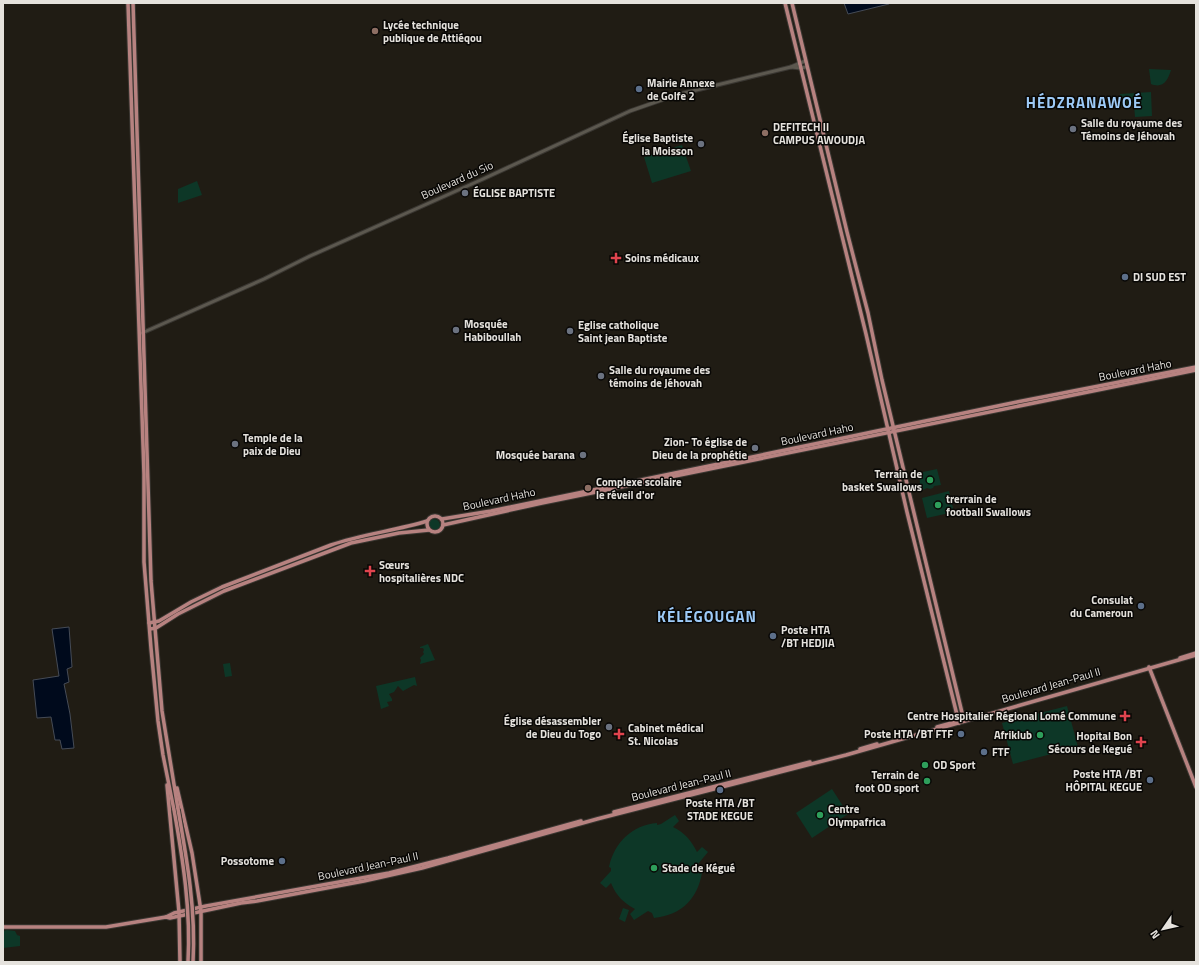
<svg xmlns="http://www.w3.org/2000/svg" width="1199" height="965" font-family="'Titillium Web',sans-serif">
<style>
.green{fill:#0d3727}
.water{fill:#000a1c;stroke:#454b56}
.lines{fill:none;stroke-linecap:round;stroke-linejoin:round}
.minor-casing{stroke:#3a3732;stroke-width:5}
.major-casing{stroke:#3a3732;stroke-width:5.5}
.minor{stroke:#5c584f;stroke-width:3}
.major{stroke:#b78280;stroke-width:3.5}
.major-bridge-casing{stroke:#3a3732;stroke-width:5.5;stroke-linecap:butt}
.major-bridge{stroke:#b78280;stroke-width:3.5}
.education-dot{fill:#8d6e63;stroke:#080705;stroke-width:1.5}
.service-dot{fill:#5c6f8a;stroke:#080705;stroke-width:1.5}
.worship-dot{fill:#6b7280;stroke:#080705;stroke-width:1.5}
.health-dot{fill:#e0444e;stroke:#080705;stroke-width:1.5}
.leisure-dot{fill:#2e9e5b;stroke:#080705;stroke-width:1.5}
.labels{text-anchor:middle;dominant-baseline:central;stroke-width:3;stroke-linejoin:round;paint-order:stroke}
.poi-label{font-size:11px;font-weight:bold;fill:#e5e2dd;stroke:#080705;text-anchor:start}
.street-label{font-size:11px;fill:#e5e2dd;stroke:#080705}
.district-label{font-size:15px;font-weight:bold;letter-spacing:1px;fill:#9dcaf7;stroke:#080705}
</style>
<rect width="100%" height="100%" fill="#201c14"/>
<!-- green -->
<g class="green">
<path d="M1149 69 1171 70C1168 80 1163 89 1151 84Z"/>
<polygon points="1151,92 1152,116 1135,117 1134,105 1120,106 1120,94"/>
<polygon points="682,145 691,171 652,183 644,157"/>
<polygon points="197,181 202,195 178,203 178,189"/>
<polygon points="937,469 941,485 934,486 933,488 930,489 927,488 919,492 919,485 920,482 918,473"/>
<polygon points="949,491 954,512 927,518 922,498"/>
<circle cx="434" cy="525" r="6"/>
<polygon points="428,644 435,660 420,664 421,660 420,658 424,654 423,652 424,650 423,648 420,648 420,647"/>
<polygon points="230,663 232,676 225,677 223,664"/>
<polygon points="415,677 417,686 414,685 403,691 398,686 394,692 389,694 392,699 392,701 387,702 389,706 381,709 376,686"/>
<polygon points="1067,706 1078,747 1013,764 1002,723"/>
<polygon points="832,789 848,814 812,838 796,813"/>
<path d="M675 815 679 821 673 827C685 833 691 840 697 852L702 847 708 852 698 864V871L702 873C697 900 681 915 654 918L652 913 648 911 634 920 630 914 635 909C624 903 616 896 611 883L606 888 600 883 611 871V868L609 867C614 843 632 825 657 823V825L661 824Z"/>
<polygon points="623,908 629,910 625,922 619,919"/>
<polygon points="7,930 15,931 17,935 20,936 20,946 3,948 3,931"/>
</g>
<!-- water -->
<g class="water">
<polygon points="844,3 889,3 889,4 848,14"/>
<polygon points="69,627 72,667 67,669 69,682 64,684 70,714 74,748 62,749 60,740 55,740 51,717 37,718 33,680 59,676 52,629"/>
</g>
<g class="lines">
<defs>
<g id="minor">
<polyline points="791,67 801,68 806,67"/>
<polyline points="142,333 264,279 310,256 483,179 630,111 676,95 791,67 805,61"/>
</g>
<g id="major">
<polyline points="128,3 144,474 144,562 151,648 158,721 163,755 174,810"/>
<polyline points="133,3 151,581 162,711 178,809"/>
<polyline points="785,3 866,334 907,512 959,723"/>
<polyline points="792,3 847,232 868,313 882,380 964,721"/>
<circle cx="435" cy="524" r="8"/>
<polyline points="442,519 491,511 1017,402 1196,367"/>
<polyline points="443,525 542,503 1196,370"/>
<path d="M149 623 159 621 191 602 222 587 331 545C362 534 395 531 427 521"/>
<polyline points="150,629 156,628 178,614 224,591 351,543 399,533 429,530"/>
<polyline points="1180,658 1196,653"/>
<polyline points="1149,667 1196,787"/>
<polyline points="937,727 966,719"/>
<polyline points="860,749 877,744"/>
<polyline points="167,785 179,912 180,962"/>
<polyline points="177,788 192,853 201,911 201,962"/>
<polyline points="614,812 810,762"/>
<polyline points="166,917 174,913 206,906 389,873 448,858 581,821"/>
<polyline points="3,927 106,927 166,917 170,918 241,903 257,901 364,881 422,868 597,819 846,755 1196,655"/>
</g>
</defs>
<!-- minor casing -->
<use href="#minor" class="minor-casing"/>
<!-- major casing -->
<use href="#major" class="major-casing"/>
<!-- minor -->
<use href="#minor" class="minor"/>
<!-- major -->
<use href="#major" class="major"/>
<defs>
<g id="major-bridge">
<path d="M178 809C187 860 196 910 193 962"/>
<path d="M174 810C183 860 191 911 188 962"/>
</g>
</defs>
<!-- major-bridge casing -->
<use href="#major-bridge" class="major-bridge-casing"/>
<!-- major-bridge -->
<use href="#major-bridge" class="major-bridge"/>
</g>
<!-- markers -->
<g class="education-dot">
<circle cx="375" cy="31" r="4"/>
<circle cx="765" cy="133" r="4"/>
<circle cx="588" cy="488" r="4"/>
</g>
<g class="service-dot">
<circle cx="639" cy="89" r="4"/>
<circle cx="1125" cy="277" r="4"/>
<circle cx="1141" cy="606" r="4"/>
<circle cx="773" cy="636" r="4"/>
<circle cx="961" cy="734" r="4"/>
<circle cx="984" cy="752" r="4"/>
<circle cx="1150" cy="780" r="4"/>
<circle cx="720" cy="790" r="4"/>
<circle cx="282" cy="861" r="4"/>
</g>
<g class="worship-dot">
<circle cx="1073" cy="129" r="4"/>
<circle cx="701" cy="144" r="4"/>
<circle cx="465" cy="193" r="4"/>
<circle cx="456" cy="330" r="4"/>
<circle cx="570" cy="331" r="4"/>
<circle cx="601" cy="376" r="4"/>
<circle cx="235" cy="444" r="4"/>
<circle cx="755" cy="448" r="4"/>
<circle cx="583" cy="455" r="4"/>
<circle cx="609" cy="727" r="4"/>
</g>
<g class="health-dot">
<path d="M614 252h4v4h4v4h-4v4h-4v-4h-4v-4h4z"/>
<path d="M368 565h4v4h4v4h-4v4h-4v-4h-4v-4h4z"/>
<path d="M1123 710h4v4h4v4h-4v4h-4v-4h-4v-4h4z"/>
<path d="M617 728h4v4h4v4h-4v4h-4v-4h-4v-4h4z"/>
<path d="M1139 736h4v4h4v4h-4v4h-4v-4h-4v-4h4z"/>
</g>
<g class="leisure-dot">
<circle cx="930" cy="480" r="4"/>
<circle cx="938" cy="505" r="4"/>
<circle cx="1040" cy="735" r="4"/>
<circle cx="925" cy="765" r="4"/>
<circle cx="927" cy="781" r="4"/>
<circle cx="820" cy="815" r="4"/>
<circle cx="654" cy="868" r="4"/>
</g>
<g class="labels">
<!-- poi labels -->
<g class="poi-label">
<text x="383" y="25">Lycée technique<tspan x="383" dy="13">publique de Attiéqou</tspan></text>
<text x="647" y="83">Mairie Annexe<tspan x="647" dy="13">de Golfe 2</tspan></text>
<text x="1081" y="123">Salle du royaume des<tspan x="1081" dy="13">Témoins de Jéhovah</tspan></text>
<text x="773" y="127">DEFITECH II<tspan x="773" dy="13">CAMPUS AWOUDJA</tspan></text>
<text x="693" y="138" text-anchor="end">Église Baptiste<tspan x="693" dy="13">la Moisson</tspan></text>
<text x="473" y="193">ÉGLISE BAPTISTE</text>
<text x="625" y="258">Soins médicaux</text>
<text x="1133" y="277">DI SUD EST</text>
<text x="464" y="324">Mosquée<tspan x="464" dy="13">Habiboullah</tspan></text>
<text x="578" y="325">Eglise catholique<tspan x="578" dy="13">Saint jean Baptiste</tspan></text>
<text x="609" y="370">Salle du royaume des<tspan x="609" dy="13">témoins de Jéhovah</tspan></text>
<text x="243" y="438">Temple de la<tspan x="243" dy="13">paix de Dieu</tspan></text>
<text x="747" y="442" text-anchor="end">Zion- To église de<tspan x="747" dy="13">Dieu de la prophétie</tspan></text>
<text x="575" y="455" text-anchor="end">Mosquée barana</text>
<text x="922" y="474" text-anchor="end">Terrain de<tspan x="922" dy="13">basket Swallows</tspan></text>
<text x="596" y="482">Complexe scolaire<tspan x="596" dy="13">le réveil d'or</tspan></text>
<text x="946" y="499">trerrain de<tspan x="946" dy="13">football Swallows</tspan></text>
<text x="379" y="565">Sœurs<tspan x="379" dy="13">hospitalières NDC</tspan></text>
<text x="1133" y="600" text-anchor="end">Consulat<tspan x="1133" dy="13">du Cameroun</tspan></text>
<text x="781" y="630">Poste HTA<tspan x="781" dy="13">/BT HEDJIA</tspan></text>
<text x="1116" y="716" text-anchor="end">Centre Hospitalier Régional Lomé Commune</text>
<text x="601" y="721" text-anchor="end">Église désassembler<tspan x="601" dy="13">de Dieu du Togo</tspan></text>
<text x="628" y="728">Cabinet médical<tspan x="628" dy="13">St. Nicolas</tspan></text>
<text x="953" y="734" text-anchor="end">Poste HTA /BT FTF</text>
<text x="1032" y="735" text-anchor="end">Afriklub</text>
<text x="1132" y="736" text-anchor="end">Hopital Bon<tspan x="1132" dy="13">Sécours de Kegué</tspan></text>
<text x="992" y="752">FTF</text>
<text x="933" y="765">OD Sport</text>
<text x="1142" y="774" text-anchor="end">Poste HTA /BT<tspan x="1142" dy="13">HÔPITAL KEGUE</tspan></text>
<text x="919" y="775" text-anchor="end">Terrain de<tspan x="919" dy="13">foot OD sport</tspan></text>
<text x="720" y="803" text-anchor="middle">Poste HTA /BT<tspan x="720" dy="13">STADE KEGUE</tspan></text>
<text x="828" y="809">Centre<tspan x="828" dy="13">Olympafrica</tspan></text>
<text x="274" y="861" text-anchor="end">Possotome</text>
<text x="662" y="868">Stade de Kégué</text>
</g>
<!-- street labels -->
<g class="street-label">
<text transform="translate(457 180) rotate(-24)">Boulevard du Sio</text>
<text transform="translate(1135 370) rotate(-11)">Boulevard Haho</text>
<text transform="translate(817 434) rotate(-12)">Boulevard Haho</text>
<text transform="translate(499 499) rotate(-12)">Boulevard Haho</text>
<text transform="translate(1051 685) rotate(-16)">Boulevard Jean-Paul II</text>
<text transform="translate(681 785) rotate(-14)">Boulevard Jean-Paul II</text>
<text transform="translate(368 866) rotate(-12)">Boulevard Jean-Paul II</text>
</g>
<!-- district labels -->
<g class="district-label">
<text x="1084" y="102">HÉDZRANAWOÉ</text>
<text x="707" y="616">KÉLÉGOUGAN</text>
</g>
</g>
<!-- border -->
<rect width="1199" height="965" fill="none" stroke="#e5e2dd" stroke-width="8"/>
<!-- north arrow -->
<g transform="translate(1163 929) rotate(236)" stroke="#080705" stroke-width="3" paint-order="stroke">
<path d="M0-3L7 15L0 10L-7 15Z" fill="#e5e2dd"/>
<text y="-6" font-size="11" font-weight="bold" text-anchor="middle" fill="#e5e2dd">N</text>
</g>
</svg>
